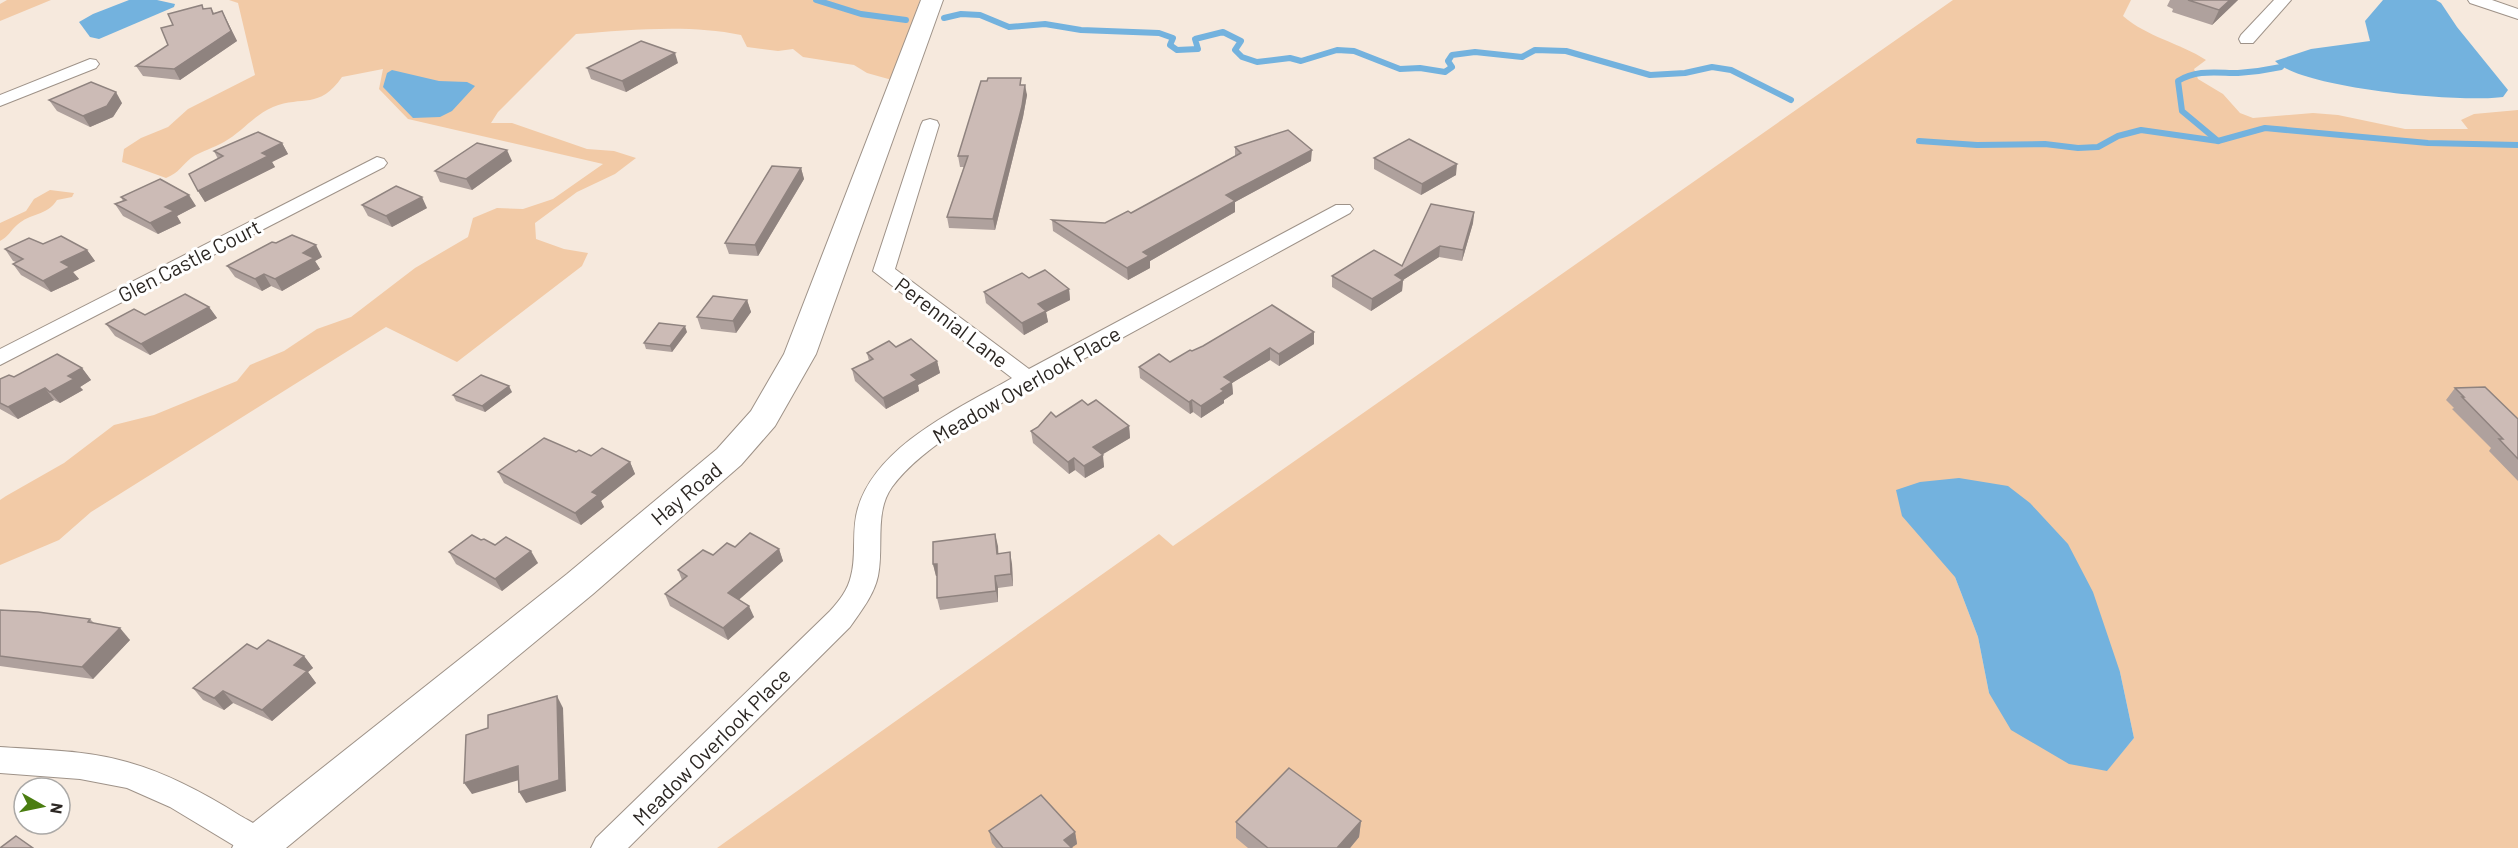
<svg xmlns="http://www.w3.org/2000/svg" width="2518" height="848" font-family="Barlow,sans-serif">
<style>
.green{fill:#f2caa6;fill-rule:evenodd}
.water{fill:#73b2de}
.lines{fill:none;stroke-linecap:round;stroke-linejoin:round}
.stream{stroke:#73b2de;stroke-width:6}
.street-casing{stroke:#9e9288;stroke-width:2}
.secondary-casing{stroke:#9e9288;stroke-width:2}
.street{fill:#fff;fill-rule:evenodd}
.secondary{fill:#fff;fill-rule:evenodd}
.wall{fill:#afa19d}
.shaded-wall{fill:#8f837f}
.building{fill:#ccbbb6;stroke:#8f837f;stroke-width:1.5}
.labels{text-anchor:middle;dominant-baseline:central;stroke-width:6;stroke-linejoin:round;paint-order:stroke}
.street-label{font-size:21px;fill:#2c2723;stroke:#fff}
</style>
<rect width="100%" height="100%" fill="#f6e9dd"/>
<!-- green -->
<g class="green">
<polygon points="7,0 51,0 0,21 0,4"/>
<path d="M229 0H920L892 80 867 73 854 65 803 57 793 49 778 51 747 47 741 35C689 24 629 30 576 34L498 112 491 123H512L587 149 614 151 636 158 615 174 577 192 535 223 536 239 564 249 588 253 582 266 457 362 386 327 91 512 59 540 0 565V500L6 496 64 463 114 425 154 415 237 381 250 365 284 351 317 329 351 317 415 268 468 237 473 218 497 208 523 209 553 199 603 164 408 119 379 89 383 69 342 77C319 110 303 95 273 107 254 115 242 132 224 142 214 148 201 151 191 158 181 166 180 172 166 178L122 162 124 149 141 138 168 127 188 109 255 75 238 3Z"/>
<path d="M1953 0H2131L2123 16C2147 37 2180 43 2206 60L2194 69 2198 79 2223 94 2240 113 2253 118 2313 113 2338 115 2405 129H2468L2461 120 2474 114 2518 110V848H717L1159 534 1173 546 1202 526ZM1955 577 2120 672 2134 738 2107 770 1989 693 1978 637Z"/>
<path d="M50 190 74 193 72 197 57 200C47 216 30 213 17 225 11 230 8 237 0 241V223L26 211 34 199Z"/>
</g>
<!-- water -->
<g class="water">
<polygon points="129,0 157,0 175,4 174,7 99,39 90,37 79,22 93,14"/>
<path d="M2383 0H2436L2441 3 2457 27 2508 90 2503 97C2462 103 2302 89 2275 61L2311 49 2370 41 2365 21Z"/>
<polygon points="392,70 439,81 467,82 475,86 452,111 440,117 413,118 383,87 387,73"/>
<polygon points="1959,478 2008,486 2030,503 2068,544 2093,592 2120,672 2134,738 2107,771 2069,764 2011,730 1989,693 1978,637 1955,577 1902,516 1896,490 1920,482"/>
</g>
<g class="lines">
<!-- stream -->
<g class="stream">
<polyline points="816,0 861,14 906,20"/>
<polyline points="944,18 961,14 980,15 1009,27 1045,24 1081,30 1159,33 1173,38 1170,45 1177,50 1198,49 1195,39 1223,32 1241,41 1235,50 1242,57 1257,62 1290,58 1301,61 1337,50 1354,51 1400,69 1420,68 1445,72 1452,67 1448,61 1452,55 1475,52 1522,57 1535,50 1566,51 1650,75 1685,73 1712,67 1731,70 1791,100"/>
<polyline points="1919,141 1977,145 2045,144 2078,148 2098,147 2118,136 2141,130 2218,141 2265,128 2428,143 2518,145"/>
<path d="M2218 141 2182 111 2178 81C2197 69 2217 73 2238 73 2253 72 2267 70 2281 67"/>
</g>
<defs>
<g id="street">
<polygon points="2274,0 2291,0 2253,43 2241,43 2239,39 2241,35"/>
<polygon points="2468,0 2492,0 2518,9 2518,19 2470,3"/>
<polygon points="90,59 96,60 99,64 96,68 0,106 0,95"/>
<path d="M930 119 937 121 939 125 895 269 1029 369 1336 205H1350L1353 209 1350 213C1262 261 1175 309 1087 357 1031 387 929 436 892 487 874 512 884 547 878 576 874 595 861 611 850 627L628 848H591L596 838 830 611C839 601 848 590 851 576 857 555 851 530 858 508 877 445 958 409 1012 378L873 271 921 125 923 121Z"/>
<polygon points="377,157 384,159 387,163 384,167 0,365 0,349"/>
<path d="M0 747C42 750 86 750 127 762 167 773 204 793 239 815 254 824 273 832 281 848H238L170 807 127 788 80 779 0 773Z"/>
</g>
<polygon id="secondary" points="921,0 943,0 816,354 775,426 741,465 593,594 286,848 232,848 239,834 567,574 717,449 751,411 784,354"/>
</defs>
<!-- street casing -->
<use href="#street" class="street-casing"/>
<!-- secondary casing -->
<use href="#secondary" class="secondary-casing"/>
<!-- street -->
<use href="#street" class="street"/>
<!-- secondary -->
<use href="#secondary" class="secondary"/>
</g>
<!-- wall -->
<g class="wall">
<polygon points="2170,0 2238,0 2212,25 2172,12 2173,9 2167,6"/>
<polygon points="211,8 214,13 222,11 237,41 180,80 143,76 136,66 168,45 173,25 204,9"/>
<polygon points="678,63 626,92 591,79 587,68"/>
<polygon points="1022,85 1027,95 1023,117 995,230 949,228 947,217 964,167 960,167 958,156"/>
<polygon points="49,100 122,103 113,117 90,127 57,111"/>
<polygon points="282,143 288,154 272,162 275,167 205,202 198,191 218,159 214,151"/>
<polygon points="1235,147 1311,161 1235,202 1235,212 1150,261 1150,268 1128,280 1053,231 1052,220 1105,223 1131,213 1235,156"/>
<polygon points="1374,158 1456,175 1421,195 1374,169"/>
<polygon points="512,161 472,190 440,182 435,171"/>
<polygon points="801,168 804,179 758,256 729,254 725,243"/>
<polygon points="121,197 196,206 177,216 181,223 158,234 123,216 115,204 123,201"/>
<polygon points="362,205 427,208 392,227 368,216"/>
<polygon points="1474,212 1473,223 1462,261 1439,257 1403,280 1402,291 1371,311 1332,287 1332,276 1402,266"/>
<polygon points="43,244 87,250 95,261 73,272 79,279 51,292 21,275 13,264 16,262 13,261 5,249"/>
<polygon points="322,257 315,261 320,269 282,291 271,286 262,291 235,277 227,266"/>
<polygon points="1029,278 1069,289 1070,300 1046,312 1048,322 1024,335 986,303 984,292"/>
<polygon points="747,300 751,312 736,333 701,329 697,317"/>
<polygon points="209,307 217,318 150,355 115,336 106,324 145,315"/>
<polygon points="687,332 672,352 646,349 644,343"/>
<polygon points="1314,344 1279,366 1270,360 1232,383 1233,394 1224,400 1224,403 1201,418 1193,412 1190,414 1140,378 1139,367 1170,362 1192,351"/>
<polygon points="867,353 937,361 940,373 918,385 919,391 886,409 855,381 852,369 869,361"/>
<polygon points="82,368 91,380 80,387 83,390 60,403 54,400 18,419 0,409 0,379"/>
<polygon points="2455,388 2518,419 2518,481 2489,451 2491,448 2452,409 2454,408 2446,400"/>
<polygon points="512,392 485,412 456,401 453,395"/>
<polygon points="1088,405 1129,426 1130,438 1102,454 1104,467 1085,478 1075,470 1069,474 1033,443 1031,431 1056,417"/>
<polygon points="576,452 630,462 635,474 601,501 604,507 581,525 504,483 498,472"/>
<polygon points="481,540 495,545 538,563 502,591 456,564 449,552"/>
<polygon points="998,546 998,553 1012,564 1013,586 998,588 998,602 940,610 937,598 937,576 936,576 933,564"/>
<polygon points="735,547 779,549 783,561 739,599 754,617 728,640 670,606 665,594 682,580 678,570"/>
<polygon points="0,610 90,619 94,623 130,640 93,679 0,666"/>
<polygon points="257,649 304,656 313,668 308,672 316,683 272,721 233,703 224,710 203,700 193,688"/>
<polygon points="1361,821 1359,837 1350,848 1248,848 1236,838 1236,822"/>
<polygon points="989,831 1075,832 1077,844 1072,847 1072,848 996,848 992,843"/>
</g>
<!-- shaded-wall -->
<g class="shaded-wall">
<polygon points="2230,0 2238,0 2212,25 2219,10"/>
<polygon points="222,11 237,41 180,80 174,69"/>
<polygon points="675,53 678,63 626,92 622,81"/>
<polygon points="1025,85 1027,95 1023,117 995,230 993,219"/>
<polygon points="116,92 122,103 113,117 90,127 83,116"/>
<polygon points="282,143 288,154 272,162 275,167 205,202 198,191 262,153"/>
<polygon points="507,150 512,161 472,190 466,179"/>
<polygon points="1312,150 1311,161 1235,202 1235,212 1150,261 1150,268 1128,280 1127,268 1143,252 1226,195"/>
<polygon points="1457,164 1456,175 1421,195 1422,184"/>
<polygon points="801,168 804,179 758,256 755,245"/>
<polygon points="189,195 196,206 177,216 181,223 158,234 150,223 165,207"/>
<polygon points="422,197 427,208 392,227 386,216"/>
<polygon points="1474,212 1473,223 1462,261 1463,250"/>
<polygon points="316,245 322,257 315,261 320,269 282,291 275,279 303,253"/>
<polygon points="1440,246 1439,257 1403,280 1402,291 1371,311 1372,299 1395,275"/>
<polygon points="87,250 95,261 73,272 79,279 51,292 43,281 61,262"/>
<polygon points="264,274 271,286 262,291 255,279"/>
<polygon points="1069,289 1070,300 1046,312 1048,322 1024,335 1022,323 1038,304"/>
<polygon points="747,300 751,312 736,333 733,321"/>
<polygon points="209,307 217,318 150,355 141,344"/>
<polygon points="685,326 687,332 672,352 670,346"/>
<polygon points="1314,332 1314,344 1279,366 1279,354"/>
<polygon points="1270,348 1270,360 1232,383 1233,394 1224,400 1224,403 1201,418 1201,406 1224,377"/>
<polygon points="937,361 940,373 918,385 919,391 886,409 883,398 911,375"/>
<polygon points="82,368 91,380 80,387 83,390 60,403 50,392 68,376"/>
<polygon points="509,386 512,392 485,412 482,406"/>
<polygon points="45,388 54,400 18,419 8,407"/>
<polygon points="1192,400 1193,412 1190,414 1189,402"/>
<polygon points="1129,426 1130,438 1095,459 1093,447"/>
<polygon points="1103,455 1104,467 1085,478 1084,466"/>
<polygon points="1074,458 1075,470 1069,474 1068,462"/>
<polygon points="630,462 635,474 601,501 604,507 581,525 575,513 592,492"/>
<polygon points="995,534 998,546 999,565 997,554"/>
<polygon points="779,549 783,561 733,605 728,593"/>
<polygon points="531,551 538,563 502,591 495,579"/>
<polygon points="1010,552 1012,564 1013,586 1011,574"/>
<polygon points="933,564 937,564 939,576 936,576"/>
<polygon points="995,576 998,588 998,602 996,591"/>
<polygon points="749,606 754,617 728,640 723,628"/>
<polygon points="120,628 130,640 93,679 82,667"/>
<polygon points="304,656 313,668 308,672 316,683 272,721 262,710 294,665"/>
<polygon points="223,691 233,703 224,710 214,698"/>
<polygon points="557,696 563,708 566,791 526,803 519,792"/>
<polygon points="518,766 526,778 472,794 464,783"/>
<polygon points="1361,821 1359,837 1350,848 1337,848"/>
<polygon points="1075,832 1077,844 1071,848 1064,840"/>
</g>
<!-- building -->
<g class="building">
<polygon points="2188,0 2230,0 2219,10"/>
<polygon points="202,5 203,9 211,8 213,14 222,11 231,31 174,69 136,66 168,45 161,28 173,25 168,14"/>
<polygon points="641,41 675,53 622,81 587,68"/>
<polygon points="988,78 1021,78 1020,85 1025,85 1022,106 993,219 947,217 968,156 958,156 981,81 987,81"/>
<polygon points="91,82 116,92 107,106 83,116 49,100"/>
<polygon points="1288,130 1312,150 1226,195 1235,201 1143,252 1149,256 1127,268 1052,220 1105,223 1128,211 1131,213 1241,153 1235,147"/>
<polygon points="258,132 282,143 262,153 268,156 198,191 189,174 223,156 214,151"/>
<polygon points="1409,139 1457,164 1422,184 1374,158"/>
<polygon points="477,143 507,150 466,179 435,171"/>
<polygon points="772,166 801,168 755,245 725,243"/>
<polygon points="160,179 189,195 165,207 174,211 150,223 115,204 126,200 121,197"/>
<polygon points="396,186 422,197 386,216 362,205"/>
<polygon points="1431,204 1474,212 1463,250 1440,246 1395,275 1403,280 1372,299 1332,276 1374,250 1402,266"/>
<polygon points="292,235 316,245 303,253 314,258 275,279 264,274 255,279 227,266 272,242 276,243"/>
<polygon points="61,236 87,250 61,262 70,267 43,281 13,264 23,259 5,249 29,238 43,244"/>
<polygon points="1045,270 1069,289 1038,304 1046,311 1022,323 984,292 1022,273 1029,278"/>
<polygon points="185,294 209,307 141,344 106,324 134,309 145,315"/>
<polygon points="713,296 747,300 733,321 697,317"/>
<polygon points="1272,305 1314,332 1279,354 1270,348 1224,377 1232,382 1221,389 1224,391 1201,406 1192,400 1189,402 1139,367 1159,354 1170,362 1190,350 1192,351 1203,346"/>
<polygon points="659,323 685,326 670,346 644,343"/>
<polygon points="911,339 937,361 911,375 917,380 883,398 852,369 873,359 867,353 889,341 896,347"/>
<polygon points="57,354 82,368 68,376 74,379 50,392 45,388 8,407 0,403 0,379 9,375 14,377"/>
<polygon points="481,375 509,386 482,406 453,395"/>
<polygon points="2485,387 2518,419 2518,459 2499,439 2503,439 2462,397 2464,397 2455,388"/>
<polygon points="1082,400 1088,405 1096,400 1129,426 1093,447 1103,455 1084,466 1074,458 1068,462 1031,431 1038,427 1051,412 1056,417"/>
<polygon points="544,438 576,452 579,450 591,456 602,448 630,462 592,492 598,495 575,513 498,472"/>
<polygon points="750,533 779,549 728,593 749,606 723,628 665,594 687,576 678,570 703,550 713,555 727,543 735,547"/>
<polygon points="995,534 997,554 1010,552 1011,574 995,576 996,591 937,598 937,564 933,564 933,542"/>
<polygon points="472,535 481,540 484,539 495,545 506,537 531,551 495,579 449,552"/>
<polygon points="0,610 38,612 90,619 88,622 120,628 82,667 0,656"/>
<polygon points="268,640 304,656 294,665 307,671 262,710 223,691 214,698 193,688 247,644 257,649"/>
<polygon points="557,696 559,780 519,792 518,766 464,783 466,735 488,728 488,715"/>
<polygon points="1289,768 1361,821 1337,848 1268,848 1236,822"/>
<polygon points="1041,795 1075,832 1064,840 1072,848 1003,848 989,831"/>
<polygon points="16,836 33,848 0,848"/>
</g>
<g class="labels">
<!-- street labels -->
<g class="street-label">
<text transform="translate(189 260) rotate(-27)">Glen Castle Court</text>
<text transform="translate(952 322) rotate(37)">Perennial Lane</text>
<text transform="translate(1026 384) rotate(-30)">Meadow Overlook Place</text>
<text transform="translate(686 493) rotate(-40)">Hay Road</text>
<text transform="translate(711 746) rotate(-45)">Meadow Overlook Place</text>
</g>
</g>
<!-- north arrow -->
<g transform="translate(42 806) rotate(99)"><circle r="28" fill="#ffffff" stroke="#aba9a7" stroke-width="1.5"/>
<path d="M0-4.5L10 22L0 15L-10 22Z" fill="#4a7d10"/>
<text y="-9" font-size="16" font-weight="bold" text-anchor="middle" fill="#2c2723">N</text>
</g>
</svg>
